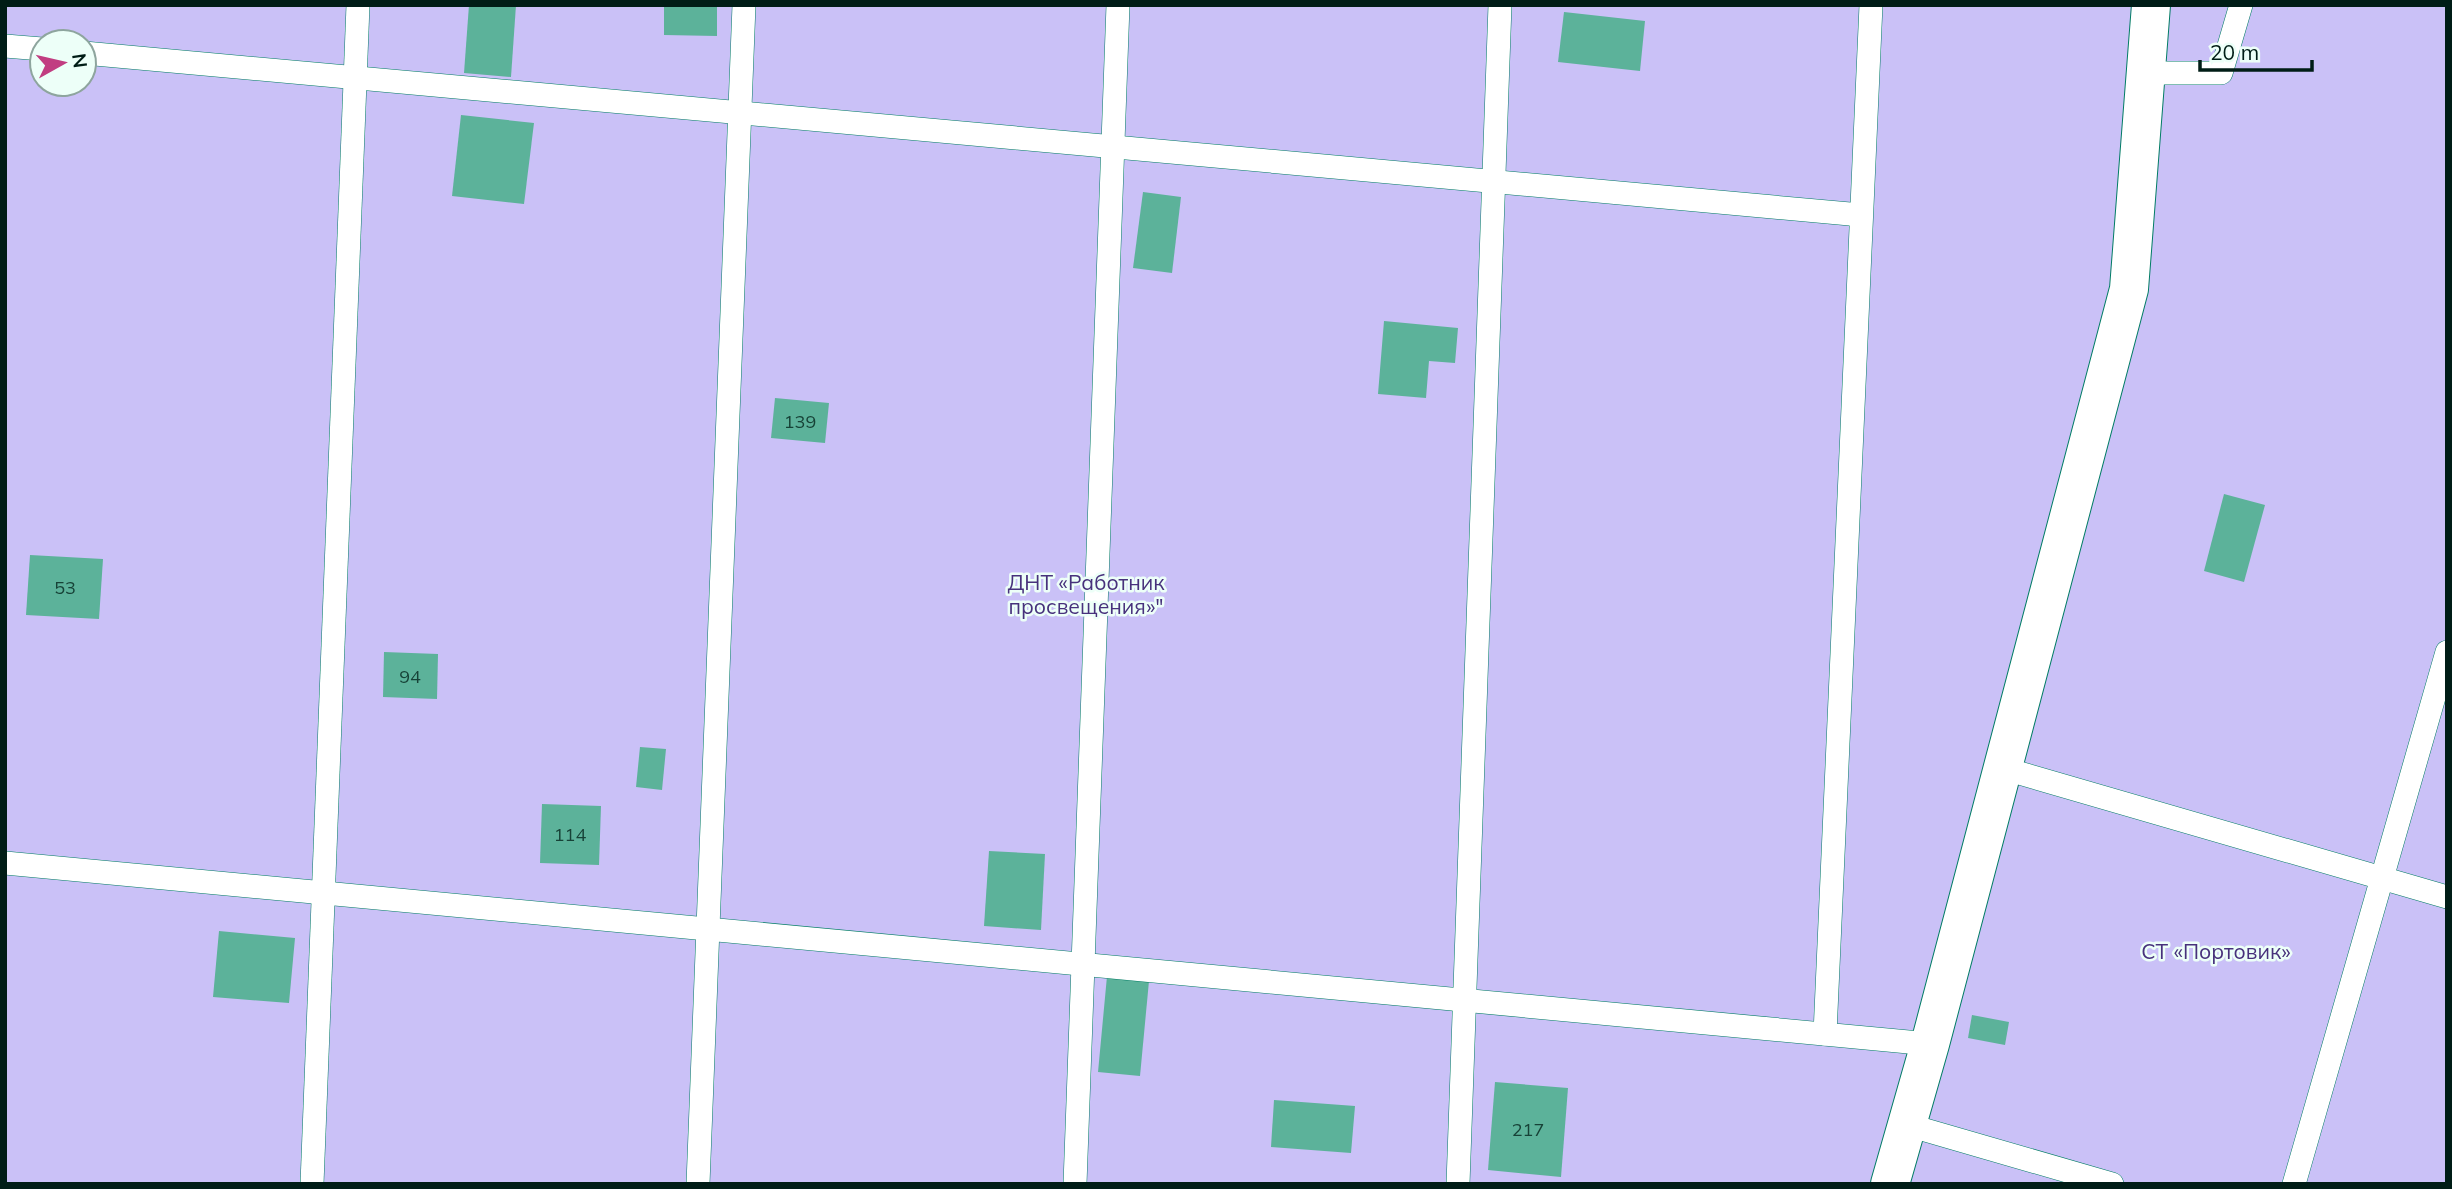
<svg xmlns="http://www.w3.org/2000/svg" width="2452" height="1189" font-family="Mulish,sans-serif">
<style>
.green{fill:#cac1f7;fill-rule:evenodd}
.building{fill:#5cb29a}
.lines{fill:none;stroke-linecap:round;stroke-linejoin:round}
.service-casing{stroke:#007c64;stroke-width:24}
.minor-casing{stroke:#007c64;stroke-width:40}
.service{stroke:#fff;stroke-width:23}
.minor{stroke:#fff;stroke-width:38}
.labels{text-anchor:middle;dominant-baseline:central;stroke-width:5;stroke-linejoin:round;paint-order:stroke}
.number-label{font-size:18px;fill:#174237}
.park-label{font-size:21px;fill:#47317c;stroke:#edfff8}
</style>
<rect width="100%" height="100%" fill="#8fefd2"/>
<!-- green -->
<path class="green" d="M5 5H2447V1184H5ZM42 42H84V84H42Z"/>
<!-- building -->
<g class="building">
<polygon points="469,5 516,5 511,77 464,73"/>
<polygon points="664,5 717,5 717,36 664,35"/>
<polygon points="1564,12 1645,21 1640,71 1558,62"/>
<polygon points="461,115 534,123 524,204 452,196"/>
<polygon points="1143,192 1181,197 1172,273 1133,268"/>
<polygon points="1384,321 1458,328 1455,363 1429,361 1426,398 1378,394"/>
<polygon points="775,398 829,403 825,443 771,438"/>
<polygon points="2224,494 2265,505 2244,582 2204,571"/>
<polygon points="30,555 103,559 99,619 26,615"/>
<polygon points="384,652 438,654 437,699 383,697"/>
<polygon points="640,747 666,749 662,790 636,787"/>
<polygon points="542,804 601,806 599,865 540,863"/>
<polygon points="989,851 1045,854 1041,930 984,926"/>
<polygon points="219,931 295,938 289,1003 213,997"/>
<polygon points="1107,976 1149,981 1140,1076 1098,1072"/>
<polygon points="1972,1015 2009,1022 2005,1045 1968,1038"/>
<polygon points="1495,1082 1568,1088 1561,1177 1488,1170"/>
<polygon points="1274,1100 1355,1106 1351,1153 1271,1147"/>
</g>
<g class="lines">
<defs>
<g id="service">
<polyline points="5,46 42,49"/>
<polyline points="84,53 1861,215"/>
<polyline points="2144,73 2221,73 2241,5"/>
<polyline points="2002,768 2447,897"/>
<polyline points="5,863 1930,1044"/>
<polyline points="1825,1034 1871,5"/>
<polyline points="1908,1125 2112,1184"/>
<polyline points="312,1184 358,5"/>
<polyline points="698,1184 744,5"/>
<polyline points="1075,1184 1118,5"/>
<polyline points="1458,1184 1500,5"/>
<polyline points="2294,1184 2447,652"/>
</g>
<polyline id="minor" points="1890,1184 1930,1044 2129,289 2151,5"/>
</defs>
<!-- service casing -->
<use href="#service" class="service-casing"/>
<!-- minor casing -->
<use href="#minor" class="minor-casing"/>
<!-- service -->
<use href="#service" class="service"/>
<!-- minor -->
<use href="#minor" class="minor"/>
</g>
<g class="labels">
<!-- number labels -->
<g class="number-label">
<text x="800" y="421">139</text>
<text x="65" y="587">53</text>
<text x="410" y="676">94</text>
<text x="570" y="834">114</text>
<text x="1528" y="1129">217</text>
</g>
<!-- park labels -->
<g class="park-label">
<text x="1086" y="582">ДНТ «Работник<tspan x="1086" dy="24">просвещения»"</tspan></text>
<text x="2216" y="951">СТ «Портовик»</text>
</g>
</g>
<!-- border -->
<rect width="2452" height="1189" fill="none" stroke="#001d16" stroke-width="14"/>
<!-- north arrow -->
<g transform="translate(63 63) rotate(82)"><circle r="33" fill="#edfff8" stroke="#8ea59e" stroke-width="2"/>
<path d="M0-5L12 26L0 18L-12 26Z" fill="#c13d81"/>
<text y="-10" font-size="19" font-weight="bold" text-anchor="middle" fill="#001d16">N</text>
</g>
<!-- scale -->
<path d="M2200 60v10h112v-10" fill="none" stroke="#001d16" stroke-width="3.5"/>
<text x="2210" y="60" font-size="21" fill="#001d16" stroke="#edfff8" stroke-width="5" paint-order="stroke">20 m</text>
</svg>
